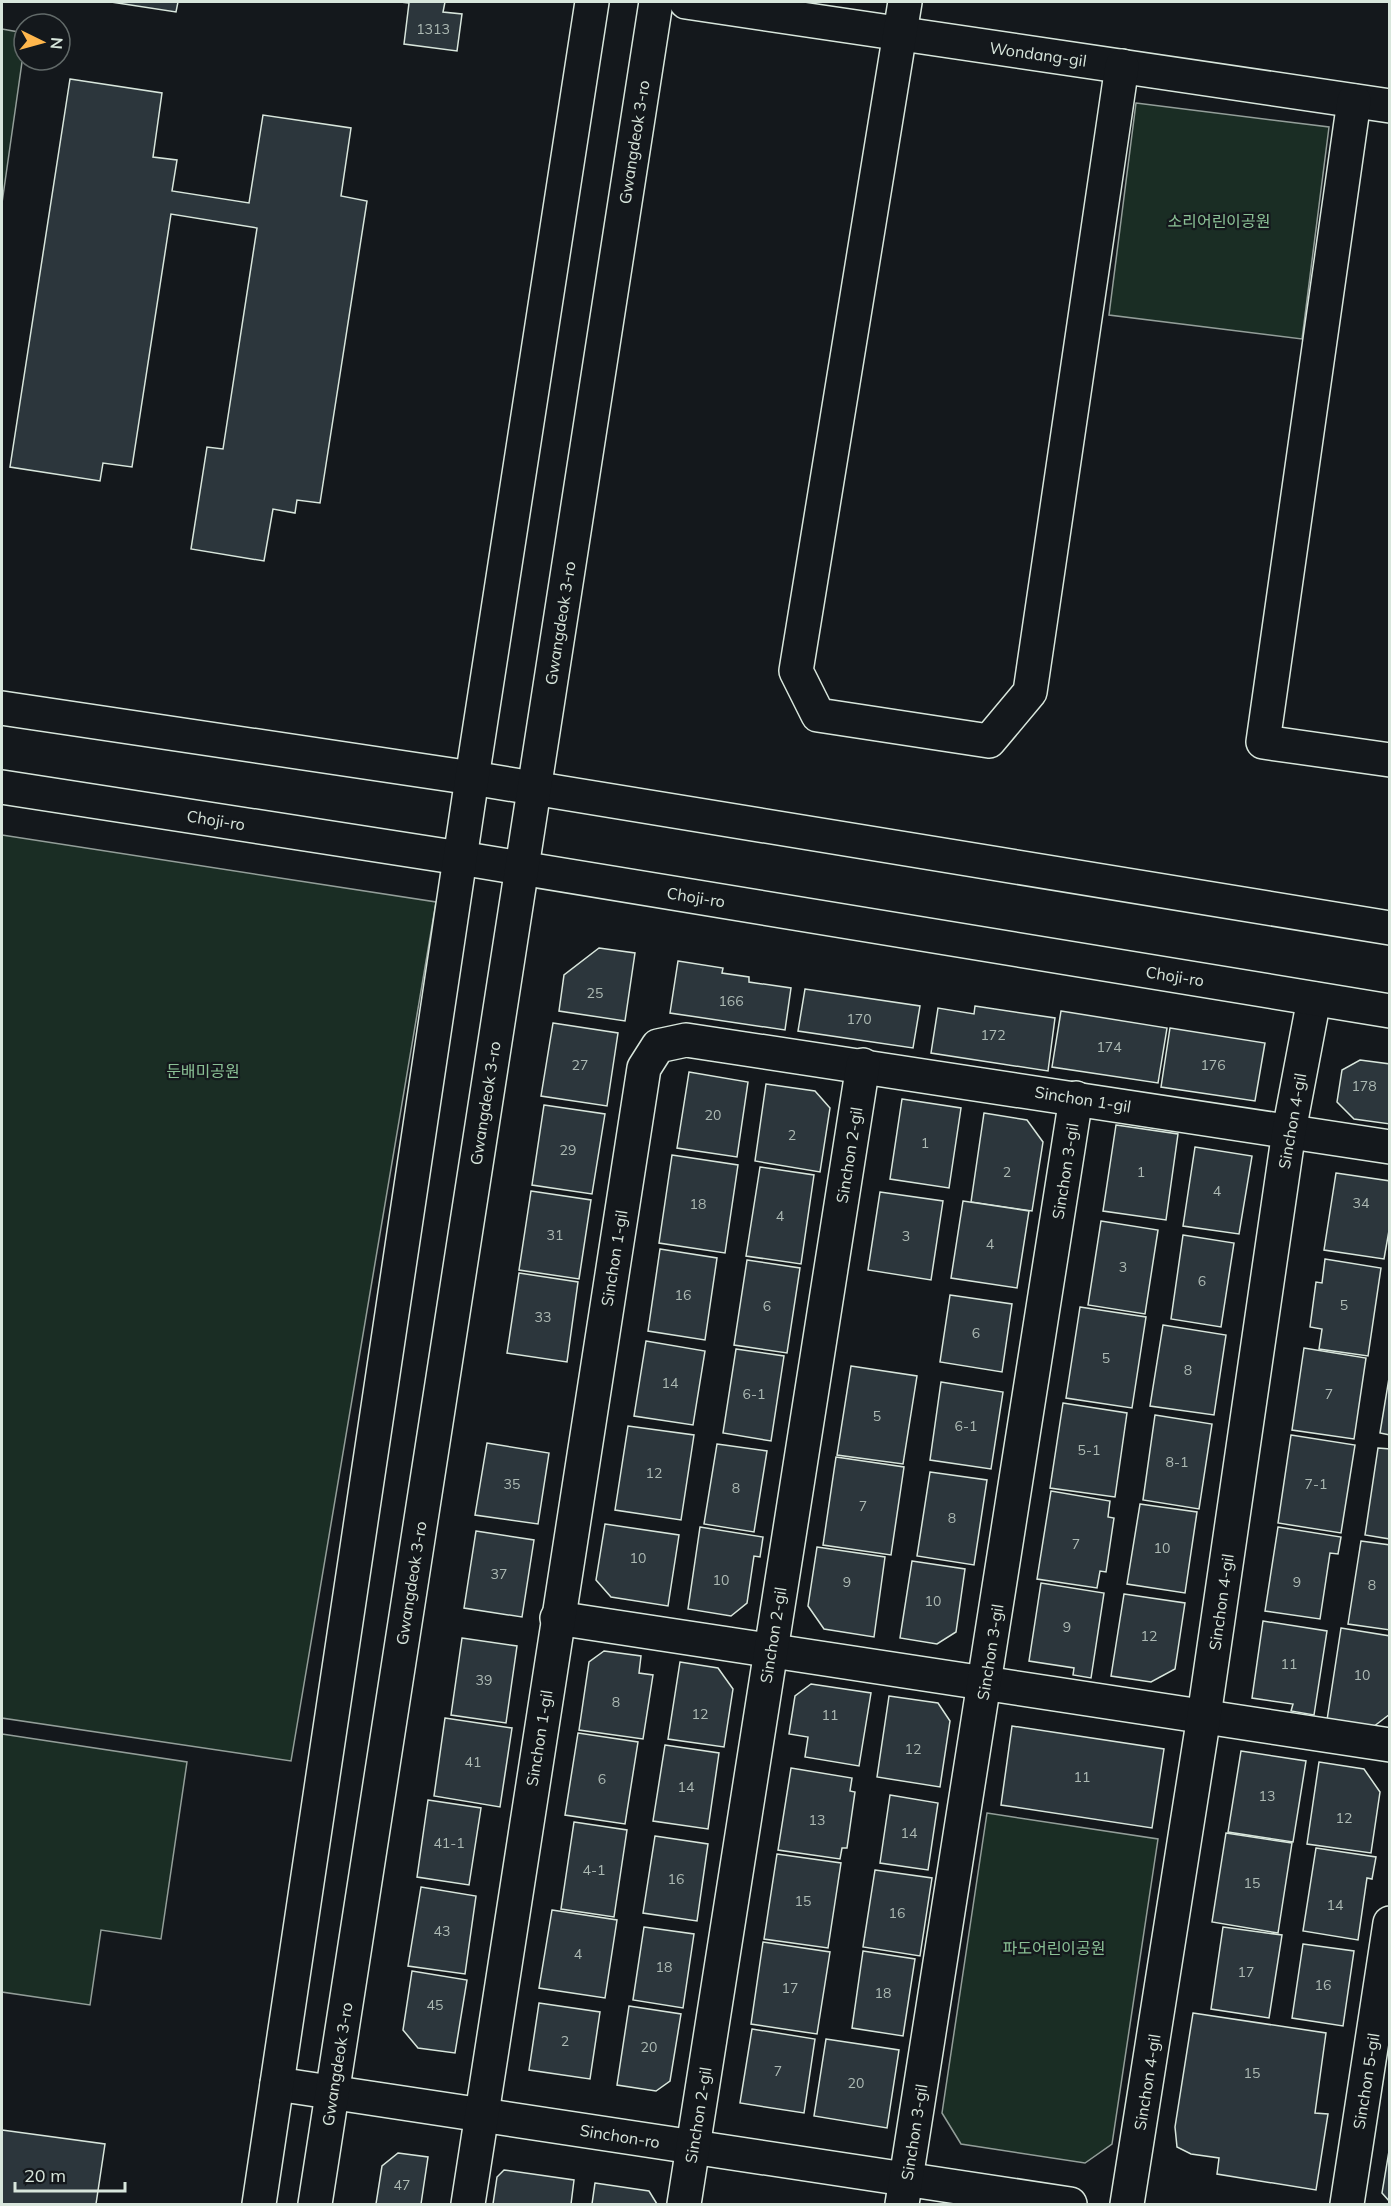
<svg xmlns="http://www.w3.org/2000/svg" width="1391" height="2206" font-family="Mulish,'Noto Sans KR',sans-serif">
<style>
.green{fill:#1a2d24;stroke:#939e99;stroke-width:1.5}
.building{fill:#2c363c;stroke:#d8e6dc;stroke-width:1.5}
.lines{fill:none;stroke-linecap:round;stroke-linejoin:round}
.street-casing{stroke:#d8e6dc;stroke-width:36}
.secondary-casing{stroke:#d8e6dc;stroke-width:36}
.street{stroke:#14181c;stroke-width:33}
.secondary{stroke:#14181c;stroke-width:33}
.labels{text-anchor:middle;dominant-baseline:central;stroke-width:4.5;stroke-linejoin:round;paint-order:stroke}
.number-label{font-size:14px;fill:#adbab4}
.street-label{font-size:16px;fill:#d8e6dc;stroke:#14181c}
.park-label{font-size:16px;fill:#8ac095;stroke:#14181c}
</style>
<rect width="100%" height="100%" fill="#14181c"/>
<!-- green -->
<g class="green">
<polygon points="2,29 24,33 24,48 2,203"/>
<polygon points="1136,103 1329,127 1302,339 1109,315"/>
<polygon points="2,835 436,902 291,1761 2,1718"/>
<polygon points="2,1734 187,1762 161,1939 101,1930 90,2005 2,1992"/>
<polygon points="987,1813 1158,1839 1112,2144 1085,2163 961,2144 942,2113"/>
</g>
<!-- building -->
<g class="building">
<polygon points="111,2 178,2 176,12"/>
<polygon points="400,2 445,2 443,12 462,14 457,51 404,44 409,3"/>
<polygon points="70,79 162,93 153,157 177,160 172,191 249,203 263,115 351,128 341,196 367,201 320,503 297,500 295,513 273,509 264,561 191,549 207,447 223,449 257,228 171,214 132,467 103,463 100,481 10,467"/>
<polygon points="599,948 635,953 625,1021 559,1011 564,975"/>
<polygon points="678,961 723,968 722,973 749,977 749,982 791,988 785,1030 670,1013"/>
<polygon points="805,989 920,1006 913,1048 798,1031"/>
<polygon points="975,1006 1055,1018 1048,1071 931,1053 938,1008 974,1014"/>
<polygon points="1061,1011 1167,1028 1158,1083 1052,1067"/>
<polygon points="553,1023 618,1033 607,1106 541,1096"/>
<polygon points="1170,1028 1265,1043 1255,1101 1161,1087"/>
<polygon points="1360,1060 1390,1064 1390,1124 1354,1119 1337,1102 1342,1070"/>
<polygon points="689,1072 748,1082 737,1157 677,1148"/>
<polygon points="766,1084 815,1091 830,1108 820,1172 755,1161"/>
<polygon points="902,1099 961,1108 949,1188 890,1179"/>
<polygon points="544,1105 605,1114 592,1194 532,1185"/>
<polygon points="984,1113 1027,1120 1043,1142 1032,1211 971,1202"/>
<polygon points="1116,1125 1178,1134 1166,1220 1103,1211"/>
<polygon points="1195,1147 1252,1156 1239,1234 1183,1226"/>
<polygon points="672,1155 738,1165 725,1253 659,1243"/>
<polygon points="760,1167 814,1175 801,1264 746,1256"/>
<polygon points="1336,1173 1390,1181 1390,1225 1384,1259 1324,1250"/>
<polygon points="531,1191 591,1200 579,1279 519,1270"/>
<polygon points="880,1192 943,1201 931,1280 868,1270"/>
<polygon points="963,1201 1029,1211 1017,1288 951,1278"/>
<polygon points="1101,1221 1158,1230 1145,1314 1088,1305"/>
<polygon points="1183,1235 1234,1243 1221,1327 1171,1319"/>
<polygon points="660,1249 717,1258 705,1340 648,1331"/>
<polygon points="1325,1259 1381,1268 1368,1356 1319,1349 1322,1329 1310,1327 1316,1282 1322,1283"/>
<polygon points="747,1260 800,1268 787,1353 734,1345"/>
<polygon points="519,1273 578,1282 567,1362 507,1353"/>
<polygon points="950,1295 1012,1304 1002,1372 940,1362"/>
<polygon points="1080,1307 1146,1317 1132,1408 1066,1398"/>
<polygon points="1163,1325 1226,1335 1214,1415 1150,1406"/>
<polygon points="646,1341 705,1351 693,1425 634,1416"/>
<polygon points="1304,1348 1366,1358 1354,1439 1292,1430"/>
<polygon points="736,1349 784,1356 771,1441 723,1433"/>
<polygon points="851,1366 917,1376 903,1464 837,1455"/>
<polygon points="1390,1372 1390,1435 1380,1433"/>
<polygon points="941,1382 1003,1392 991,1469 930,1460"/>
<polygon points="1063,1403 1127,1413 1115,1497 1050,1488"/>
<polygon points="1155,1415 1212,1424 1199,1509 1143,1500"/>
<polygon points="628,1426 694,1435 681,1520 615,1510"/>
<polygon points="1291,1435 1355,1445 1341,1533 1278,1523"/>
<polygon points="487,1443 549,1453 538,1524 475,1515"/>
<polygon points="717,1444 767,1451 754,1532 704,1524"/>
<polygon points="1378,1448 1390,1449 1390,1539 1365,1535"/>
<polygon points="836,1457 904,1467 891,1555 823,1545"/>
<polygon points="930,1472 987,1480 974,1565 917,1556"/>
<polygon points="1051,1491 1110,1501 1108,1517 1114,1518 1106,1572 1100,1571 1097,1588 1037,1579"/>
<polygon points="1140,1504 1197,1512 1185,1593 1127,1584"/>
<polygon points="605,1524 679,1535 668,1606 611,1597 596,1580"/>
<polygon points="700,1527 763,1537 760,1557 754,1556 747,1603 731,1616 688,1609"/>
<polygon points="1278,1527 1341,1537 1338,1554 1330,1553 1320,1619 1265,1611"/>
<polygon points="476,1531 534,1540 522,1617 464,1608"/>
<polygon points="1361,1541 1390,1545 1390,1630 1348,1624"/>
<polygon points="817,1547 885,1557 874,1637 824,1629 808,1606"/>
<polygon points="912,1561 965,1569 956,1632 937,1644 900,1638"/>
<polygon points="1041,1583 1104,1593 1091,1678 1073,1675 1074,1668 1029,1661"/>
<polygon points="1124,1594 1185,1603 1175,1669 1151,1682 1111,1676"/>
<polygon points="1263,1621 1327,1631 1314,1715 1291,1711 1293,1704 1252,1698"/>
<polygon points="1341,1628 1390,1636 1390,1714 1373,1727 1327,1720"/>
<polygon points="462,1638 517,1646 506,1723 451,1715"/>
<polygon points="604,1651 641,1656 639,1673 653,1675 643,1739 579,1730 589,1662"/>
<polygon points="680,1662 718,1668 733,1689 724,1747 668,1739"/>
<polygon points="811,1684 871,1693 859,1766 805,1757 808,1737 789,1734 795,1696"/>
<polygon points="889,1696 938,1703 950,1721 940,1787 877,1777"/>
<polygon points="445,1718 512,1728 500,1807 434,1796"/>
<polygon points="1012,1726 1164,1749 1152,1828 1001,1805"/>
<polygon points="578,1733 638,1742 625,1824 565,1815"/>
<polygon points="665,1745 719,1753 708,1829 653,1821"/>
<polygon points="1241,1751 1306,1761 1293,1842 1228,1832"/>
<polygon points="1319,1762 1364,1769 1380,1792 1371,1853 1307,1844"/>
<polygon points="791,1768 852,1778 850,1791 855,1792 847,1848 842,1848 840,1859 778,1850"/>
<polygon points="890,1795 938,1803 928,1870 880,1863"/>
<polygon points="428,1800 481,1808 469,1885 417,1877"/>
<polygon points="574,1822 627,1830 614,1917 561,1909"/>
<polygon points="1226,1833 1292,1843 1278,1933 1212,1922"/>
<polygon points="655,1836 708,1844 697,1921 643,1913"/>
<polygon points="1316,1848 1376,1857 1372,1879 1367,1878 1358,1940 1303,1931"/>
<polygon points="777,1854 841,1863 828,1948 764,1939"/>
<polygon points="875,1870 932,1878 920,1956 863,1947"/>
<polygon points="421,1887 476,1896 465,1974 408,1966"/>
<polygon points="552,1910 617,1920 605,1998 539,1988"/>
<polygon points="644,1927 694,1934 683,2008 633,2000"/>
<polygon points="1223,1927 1282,1935 1269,2018 1211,2009"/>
<polygon points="763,1942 830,1952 817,2034 751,2024"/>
<polygon points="1303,1944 1354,1951 1343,2026 1292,2018"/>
<polygon points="863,1951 915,1959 903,2036 852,2028"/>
<polygon points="412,1971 467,1980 455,2053 418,2048 403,2030"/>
<polygon points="539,2003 600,2012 590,2079 529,2070"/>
<polygon points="629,2006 681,2014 670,2081 656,2091 617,2085"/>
<polygon points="1193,2013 1326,2033 1315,2113 1328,2114 1316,2190 1217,2174 1219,2158 1191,2154 1177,2147 1175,2127"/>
<polygon points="752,2029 815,2039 804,2113 740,2103"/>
<polygon points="826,2039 899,2050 887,2128 814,2116"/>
<polygon points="2,2130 105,2144 96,2204 2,2204"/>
<polygon points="1390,2145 1390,2202 1382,2193"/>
<polygon points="398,2153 428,2157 421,2204 376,2204 382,2166"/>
<polygon points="504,2170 574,2180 571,2204 493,2204 497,2177"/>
<polygon points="595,2183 649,2191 657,2204 592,2204"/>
</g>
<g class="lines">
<defs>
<g id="street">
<polyline points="686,2 1390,106"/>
<polyline points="905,2 796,671 818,715 989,741 1030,692 1122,66"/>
<polyline points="1354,101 1263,742 1390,760"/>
<polyline points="557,1618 1390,1745"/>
<polyline points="277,2084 1070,2204"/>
<polyline points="468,2204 644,1068 658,1046 686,1040 1390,1147"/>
<polyline points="684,2204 863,1065"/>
<polyline points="902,2204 1076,1098"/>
<polyline points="1127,2204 1204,1716 1289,1131 1314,999"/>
<polyline points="1347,2204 1390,1923"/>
</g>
<g id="secondary">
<polyline points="2,708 472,778 1390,928"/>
<polyline points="2,787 460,858 1390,1011"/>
<polyline points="259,2204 472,778 592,2"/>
<polyline points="315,2204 656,2"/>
</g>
</defs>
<!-- street casing -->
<use href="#street" class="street-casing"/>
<!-- secondary casing -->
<use href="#secondary" class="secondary-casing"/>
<!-- street -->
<use href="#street" class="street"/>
<!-- secondary -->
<use href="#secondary" class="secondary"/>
</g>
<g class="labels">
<!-- number labels -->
<g class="number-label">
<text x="433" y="29">1313</text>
<text x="595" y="993">25</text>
<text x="731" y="1001">166</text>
<text x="859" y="1019">170</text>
<text x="993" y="1035">172</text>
<text x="1109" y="1047">174</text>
<text x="580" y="1065">27</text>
<text x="1213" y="1065">176</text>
<text x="1364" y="1086">178</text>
<text x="713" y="1115">20</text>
<text x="792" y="1135">2</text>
<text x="925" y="1143">1</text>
<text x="568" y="1150">29</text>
<text x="1007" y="1172">2</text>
<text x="1141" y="1172">1</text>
<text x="1217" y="1191">4</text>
<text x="1361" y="1203">34</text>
<text x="698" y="1204">18</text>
<text x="780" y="1216">4</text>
<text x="555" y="1235">31</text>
<text x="906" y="1236">3</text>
<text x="990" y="1244">4</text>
<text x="1123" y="1267">3</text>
<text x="1202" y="1281">6</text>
<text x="683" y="1295">16</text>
<text x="1344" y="1305">5</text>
<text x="767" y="1306">6</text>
<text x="543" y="1317">33</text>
<text x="976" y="1333">6</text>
<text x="1106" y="1358">5</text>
<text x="1188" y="1370">8</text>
<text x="670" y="1383">14</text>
<text x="754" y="1394">6-1</text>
<text x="1329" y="1394">7</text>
<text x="877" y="1416">5</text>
<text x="966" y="1426">6-1</text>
<text x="1089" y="1450">5-1</text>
<text x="1177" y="1462">8-1</text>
<text x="654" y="1473">12</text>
<text x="512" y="1484">35</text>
<text x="1316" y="1484">7-1</text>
<text x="736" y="1488">8</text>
<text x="863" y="1506">7</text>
<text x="952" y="1518">8</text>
<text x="1076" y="1544">7</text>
<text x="1162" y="1548">10</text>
<text x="638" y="1558">10</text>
<text x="499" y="1574">37</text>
<text x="721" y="1580">10</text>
<text x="847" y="1582">9</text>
<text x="1297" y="1582">9</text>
<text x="1372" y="1585">8</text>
<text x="933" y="1601">10</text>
<text x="1067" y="1627">9</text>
<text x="1149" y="1636">12</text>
<text x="1289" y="1664">11</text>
<text x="1362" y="1675">10</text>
<text x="484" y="1680">39</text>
<text x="616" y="1702">8</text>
<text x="700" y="1714">12</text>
<text x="830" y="1715">11</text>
<text x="913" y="1749">12</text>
<text x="473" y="1762">41</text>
<text x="1082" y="1777">11</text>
<text x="602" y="1779">6</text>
<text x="686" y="1787">14</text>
<text x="1267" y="1796">13</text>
<text x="1344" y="1818">12</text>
<text x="817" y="1820">13</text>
<text x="909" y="1833">14</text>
<text x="449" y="1843">41-1</text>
<text x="594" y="1870">4-1</text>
<text x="676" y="1879">16</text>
<text x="1252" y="1883">15</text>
<text x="803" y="1901">15</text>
<text x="1335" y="1905">14</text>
<text x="897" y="1913">16</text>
<text x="442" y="1931">43</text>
<text x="578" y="1954">4</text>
<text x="664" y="1967">18</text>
<text x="1246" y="1972">17</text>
<text x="1323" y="1985">16</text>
<text x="790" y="1988">17</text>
<text x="883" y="1993">18</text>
<text x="435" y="2005">45</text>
<text x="565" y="2041">2</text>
<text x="649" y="2047">20</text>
<text x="778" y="2071">7</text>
<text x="1252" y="2073">15</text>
<text x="856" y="2083">20</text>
<text x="402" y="2185">47</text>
</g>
<!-- street labels -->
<g class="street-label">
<text transform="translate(1038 54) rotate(8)">Wondang-gil</text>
<text transform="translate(634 142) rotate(-81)">Gwangdeok 3-ro</text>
<text transform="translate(560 623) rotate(-81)">Gwangdeok 3-ro</text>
<text transform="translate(216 820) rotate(9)">Choji-ro</text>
<text transform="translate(696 897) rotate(9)">Choji-ro</text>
<text transform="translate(1175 976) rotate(9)">Choji-ro</text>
<text transform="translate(1083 1099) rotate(9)">Sinchon 1-gil</text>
<text transform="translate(485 1103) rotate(-81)">Gwangdeok 3-ro</text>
<text transform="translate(1292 1121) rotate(-80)">Sinchon 4-gil</text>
<text transform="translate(849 1155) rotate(-81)">Sinchon 2-gil</text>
<text transform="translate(1065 1171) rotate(-81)">Sinchon 3-gil</text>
<text transform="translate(614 1258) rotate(-81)">Sinchon 1-gil</text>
<text transform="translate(411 1583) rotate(-81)">Gwangdeok 3-ro</text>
<text transform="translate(1221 1602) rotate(-82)">Sinchon 4-gil</text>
<text transform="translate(773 1635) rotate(-81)">Sinchon 2-gil</text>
<text transform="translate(990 1652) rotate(-81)">Sinchon 3-gil</text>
<text transform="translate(539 1738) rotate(-81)">Sinchon 1-gil</text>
<text transform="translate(337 2064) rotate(-81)">Gwangdeok 3-ro</text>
<text transform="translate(1366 2081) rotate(-81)">Sinchon 5-gil</text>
<text transform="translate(1147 2082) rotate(-81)">Sinchon 4-gil</text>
<text transform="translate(698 2115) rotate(-81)">Sinchon 2-gil</text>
<text transform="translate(914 2132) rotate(-81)">Sinchon 3-gil</text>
<text transform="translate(620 2136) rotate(9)">Sinchon-ro</text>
</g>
<!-- park labels -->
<g class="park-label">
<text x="1219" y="221">소리어린이공원</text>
<text x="203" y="1071">둔배미공원</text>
<text x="1054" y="1948">파도어린이공원</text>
</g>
</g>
<!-- border -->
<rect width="1391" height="2206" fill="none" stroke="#d8e6dc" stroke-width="6"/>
<!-- north arrow -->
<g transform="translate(42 42) rotate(95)"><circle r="28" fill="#14181c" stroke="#626a69" stroke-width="1.5"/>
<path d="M0-4.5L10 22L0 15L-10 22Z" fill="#ffb74d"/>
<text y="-9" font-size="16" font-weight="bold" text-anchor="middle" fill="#d8e6dc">N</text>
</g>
<!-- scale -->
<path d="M15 2182v9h110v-9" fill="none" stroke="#d8e6dc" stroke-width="3"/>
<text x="24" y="2182" font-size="18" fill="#d8e6dc" stroke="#14181c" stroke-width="4.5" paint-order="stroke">20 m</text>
</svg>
